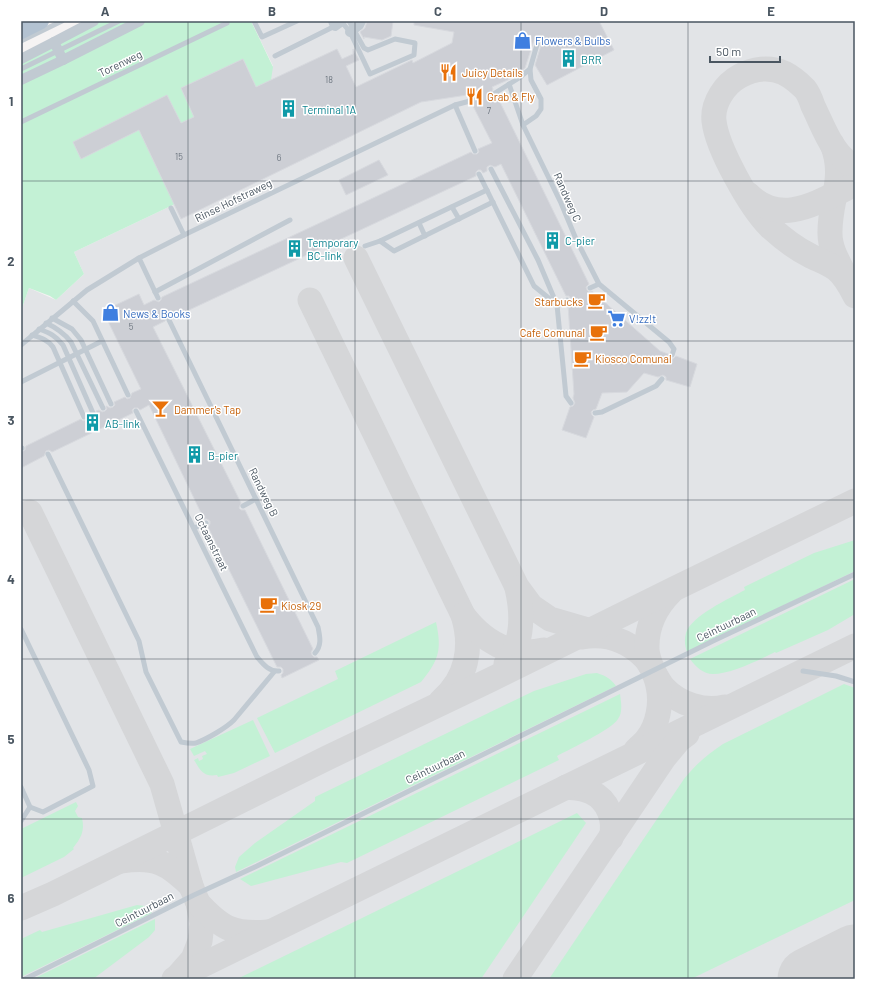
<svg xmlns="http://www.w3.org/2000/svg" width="876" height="1000" font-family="Barlow,sans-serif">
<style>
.airport{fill:#e2e4e7}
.green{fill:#c3f1d5}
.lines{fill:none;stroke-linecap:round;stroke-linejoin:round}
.taxiway{stroke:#d5d6d8;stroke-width:25}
.runway{stroke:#d5d6d8;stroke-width:63}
.building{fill:#cdcfd5;stroke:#d7d9de}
.lane{stroke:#c1cad2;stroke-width:5}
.street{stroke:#c1cad2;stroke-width:10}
.primary{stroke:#b3c2d1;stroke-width:16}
.grid{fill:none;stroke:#4a5661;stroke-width:1;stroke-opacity:0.55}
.labels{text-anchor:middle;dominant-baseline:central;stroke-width:3;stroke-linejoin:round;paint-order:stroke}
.number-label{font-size:9px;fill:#6b747e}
.shop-label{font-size:11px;fill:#366cbe;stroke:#fff;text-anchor:start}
.culture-label{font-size:11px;fill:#0d838f;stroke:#fff;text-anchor:start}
.street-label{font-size:11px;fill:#4a5661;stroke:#fff}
.food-label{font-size:11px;fill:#c56008;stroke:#fff;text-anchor:start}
.neatline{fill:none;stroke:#4a5661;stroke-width:1.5}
.grid-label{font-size:13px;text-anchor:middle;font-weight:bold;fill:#4a5661}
</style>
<rect width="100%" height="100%" fill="#f5f3f3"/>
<!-- airport -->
<polygon class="airport" points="251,21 855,21 855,979 21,979 21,311 29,288 56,300 84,274 74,252 175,204 144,141 273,66"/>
<!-- green -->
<g class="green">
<polygon points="98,21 251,21 273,67 271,80 175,204 74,252 84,274 56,300 50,296 29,288 21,311 21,59"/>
<path d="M855 540V571L687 652C685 646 684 640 686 633 691 616 730 598 745 590L744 587 814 553Z"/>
<path d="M855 579V614L828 630 776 653 775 652C759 660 730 674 713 674 703 674 696 667 690 659Z"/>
<path d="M436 622C442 650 439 660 421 682L275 753 257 718 338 679 335 671Z"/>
<path d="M597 673C606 676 611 679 616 686L236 872 235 867 239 857 255 843 315 801V797L534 691 586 674Z"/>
<path d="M844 684 855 688V900L691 979H549L684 779C696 764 707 755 723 744Z"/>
<path d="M620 694C621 702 623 712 618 719 611 730 570 749 557 756L559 760 347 863 341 862 251 886 240 879Z"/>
<path d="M253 720 270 756 234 773 218 777 217 775C203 777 201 771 194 760L198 758 199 761 203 759 202 756 207 754 205 751 194 756 190 749Z"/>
<path d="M76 802 78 806 75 811 78 817 82 818C85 831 81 838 73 848L74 849 64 857 21 878V829Z"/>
<polygon points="577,813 586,823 481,979 237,979"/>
<polygon points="137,905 145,906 152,913 21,977 21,939 40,930 42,932"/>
<polygon points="155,919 155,930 149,937 93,979 33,979"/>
</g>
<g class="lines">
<!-- taxiway -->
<g class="taxiway">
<path d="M832 144C846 178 829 201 830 234 830 249 839 263 846 277"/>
<path d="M855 167C832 155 824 128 813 106 811 100 809 94 805 89 799 83 792 77 784 73 769 66 753 69 740 76 725 84 712 103 714 121 717 148 750 207 770 227 782 238 795 248 809 255 818 260 828 263 836 269 845 276 850 286 855 296"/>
<path d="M748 194C779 226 815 204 847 188"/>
<polyline points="356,258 517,587 531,606 550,619 598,633"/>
<path d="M310 300 463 615C473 647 467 679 441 701"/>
<polyline points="30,512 162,784 191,886 198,903 202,923 200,941 193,959 178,976"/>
<path d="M463 615C483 641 510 658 544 650"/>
<path d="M582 637C605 633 627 640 644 657 652 665 656 679 664 688 679 704 704 712 725 707"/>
<path d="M506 664C524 642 523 614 517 588"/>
<path d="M636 750C640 746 644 743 647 739 658 725 662 703 658 686 656 674 648 663 647 650 646 628 655 608 671 592"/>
<path d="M566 787C574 788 583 788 591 792 608 800 616 820 611 838"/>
<path d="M122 861C155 856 168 863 191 886"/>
<path d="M198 903C221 928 233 935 268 932"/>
<polyline points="21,908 53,894 327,758 490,680 676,588 855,501"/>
<polyline points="174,979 855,646"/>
<polyline points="515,979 664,758 679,740 687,734"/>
</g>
<!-- runway -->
<polyline class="runway" points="809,979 855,956"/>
</g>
<!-- building -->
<g class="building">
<polygon points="367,21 393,21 391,36 382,40 364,37 364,39 360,32 365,28"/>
<polygon points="414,21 599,21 614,50 547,85 535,65 542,42 541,38 537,37 534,40 525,68 512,78 492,87 493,89 491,94 493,97 497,96 589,284 586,287 587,290 589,292 592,291 660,351 668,354 669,358 673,359 676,356 697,364 690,387 666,380 666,377 663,375 658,377 644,373 627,392 602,393 596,409 593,410 591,412 592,415 594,417 586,438 562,430 570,407 573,406 575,403 573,398 574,394 568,304 571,302 571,299 569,296 566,296 501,164 495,167 490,165 487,167 487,171 483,173 481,170 478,170 476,172 476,176 172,318 168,316 166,318 165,321 153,327 241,503 239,508 241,510 245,510 313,649 311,652 312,655 314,657 317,657 319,660 282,678 281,675 283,673 283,669 281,667 277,667 208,527 210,524 210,521 207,519 204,519 149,405 140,410 138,408 134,408 132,410 133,413 52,452 49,450 46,451 44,456 21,468 21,452 25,450 26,446 81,419 83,421 86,420 88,415 89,415 92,417 95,416 97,414 96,411 99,410 102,412 105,411 107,409 106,406 110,408 113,407 115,405 114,402 125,397 127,399 130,398 132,393 141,389 103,311 139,294 144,305 154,300 159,302 161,300 162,297 471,152 473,154 477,154 479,152 478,149 492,143 472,104 474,102 473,98 468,97 467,95 421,102 181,219 139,130 81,159 73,142 167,95 181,123 194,117 181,88 243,59 256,87 337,49 342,59 353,54 353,49 359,60 346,66 356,87 412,60 413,63 452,43 454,32 414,25"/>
<polygon points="379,160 388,175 346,195 339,180"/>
</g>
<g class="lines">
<!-- lane -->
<g class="lane">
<polyline points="254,21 262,37 297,21"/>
<polyline points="341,21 350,32 370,74 414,55 415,43 395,39 368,50 364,48 349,21"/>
<polyline points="21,41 62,21"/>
<polyline points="275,56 335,26"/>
<polyline points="21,69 119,21"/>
<polyline points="509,84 523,125 561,203 576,239 599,284 669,342 674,349 672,355"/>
<polyline points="495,93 519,78 530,69 538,41"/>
<polyline points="455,105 475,151"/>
<polyline points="21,122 227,23"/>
<polyline points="523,125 536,116 541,109 541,99 531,80 530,69"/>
<polyline points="491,169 538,260 557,305 566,396 571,403"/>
<polyline points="479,174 534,286 556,304"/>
<polyline points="487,190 380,241 394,251 493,202"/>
<polyline points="452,207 459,219"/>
<polyline points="171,208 184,235"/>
<polyline points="419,223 425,236"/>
<polyline points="365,246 380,241"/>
<polyline points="139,258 158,298"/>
<polyline points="590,288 599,284"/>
<polyline points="155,292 290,220"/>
<polyline points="73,301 93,321 128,395"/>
<polyline points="557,305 567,300"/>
<polyline points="52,318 72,329 81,340 111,404"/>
<path d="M169 320 318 627C320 637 322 645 315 653"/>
<path d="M46 323C57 328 64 333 71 342L103 408"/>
<path d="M39 329C50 333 56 336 63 345L93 413"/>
<path d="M32 335C41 338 48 340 53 347L84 417"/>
<polyline points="21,345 87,290 139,258 184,235 455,105 470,101"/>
<polyline points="21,382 102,341"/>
<path d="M136 411 257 657C263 664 269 672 279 671"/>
<polyline points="595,413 602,412 656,386 662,379"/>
<polyline points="21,448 22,448"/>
<path d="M48 454 139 641 146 672 181 742C186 743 191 744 196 743 207 739 226 728 234 720L274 672"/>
<polyline points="243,506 256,499"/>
<polyline points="194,528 206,523"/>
<polyline points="21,629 89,770 93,786 43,812 30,807 21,787"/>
<polyline points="803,671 836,676 855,682"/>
<polyline points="21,821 30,807"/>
<polyline points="25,979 194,895 257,866 713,641 855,574"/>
</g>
<!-- street -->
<g class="street">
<polyline points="94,21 54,42 63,60 140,21"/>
<polyline points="333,21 335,26 342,21"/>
<polyline points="350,32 359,25 361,21"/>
<polyline points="21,59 54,42"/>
<polyline points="21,80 63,60"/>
</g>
<!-- primary -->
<polyline class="primary" points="21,31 41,21"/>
</g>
<!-- grid -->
<path class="grid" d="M188 21V979M355 21V979M521 21V979M688 21V979M21 181H855M21 341H855M21 500H855M21 659H855M21 819H855"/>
<!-- icons -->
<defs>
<symbol id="shop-bare" viewBox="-9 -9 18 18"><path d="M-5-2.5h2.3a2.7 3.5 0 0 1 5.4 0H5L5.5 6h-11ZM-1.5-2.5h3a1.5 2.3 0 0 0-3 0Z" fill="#3f7fe0" stroke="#fff" stroke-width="2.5" paint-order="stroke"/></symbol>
<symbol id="building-bare" viewBox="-9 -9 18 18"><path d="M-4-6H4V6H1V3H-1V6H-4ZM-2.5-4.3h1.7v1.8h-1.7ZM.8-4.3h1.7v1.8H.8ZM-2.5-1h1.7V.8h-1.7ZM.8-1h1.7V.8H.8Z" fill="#0f9aa8" stroke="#fff" stroke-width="2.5" paint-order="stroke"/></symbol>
<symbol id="restaurant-bare" viewBox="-9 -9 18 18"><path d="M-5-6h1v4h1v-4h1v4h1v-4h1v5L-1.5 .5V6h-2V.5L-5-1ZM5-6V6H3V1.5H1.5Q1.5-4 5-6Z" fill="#e8710a" stroke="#fff" stroke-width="2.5" paint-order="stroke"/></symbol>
<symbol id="cafe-bare" viewBox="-9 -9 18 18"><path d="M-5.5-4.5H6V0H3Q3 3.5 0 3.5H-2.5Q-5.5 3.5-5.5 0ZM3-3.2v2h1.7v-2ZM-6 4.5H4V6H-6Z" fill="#e8710a" stroke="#fff" stroke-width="2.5" paint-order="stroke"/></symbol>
<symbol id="supermarket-bare" viewBox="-9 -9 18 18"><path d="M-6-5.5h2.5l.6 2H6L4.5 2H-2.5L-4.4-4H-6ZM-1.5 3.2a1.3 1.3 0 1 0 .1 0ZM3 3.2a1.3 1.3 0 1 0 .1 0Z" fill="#3f7fe0" stroke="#fff" stroke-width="2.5" paint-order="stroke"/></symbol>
<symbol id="bar-bare" viewBox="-9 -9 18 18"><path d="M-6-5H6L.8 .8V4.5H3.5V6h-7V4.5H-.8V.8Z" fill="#e8710a" stroke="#fff" stroke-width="2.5" paint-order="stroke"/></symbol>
</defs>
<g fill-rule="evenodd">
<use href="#shop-bare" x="510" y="28" width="25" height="25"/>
<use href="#building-bare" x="556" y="46" width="25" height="25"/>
<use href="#restaurant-bare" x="436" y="60" width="25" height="25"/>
<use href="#restaurant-bare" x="462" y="84" width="25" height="25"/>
<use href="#building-bare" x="276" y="96" width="25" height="25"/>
<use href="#building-bare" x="540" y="228" width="25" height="25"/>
<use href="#building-bare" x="282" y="236" width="25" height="25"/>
<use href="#cafe-bare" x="584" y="288" width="25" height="25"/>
<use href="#shop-bare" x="98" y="300" width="25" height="25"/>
<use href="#supermarket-bare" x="604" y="306" width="25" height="25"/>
<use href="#cafe-bare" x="586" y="320" width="25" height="25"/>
<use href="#cafe-bare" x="570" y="346" width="25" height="25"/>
<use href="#bar-bare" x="148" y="396" width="25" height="25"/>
<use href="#building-bare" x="80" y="410" width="25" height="25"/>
<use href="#building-bare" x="182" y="442" width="25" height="25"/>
<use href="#cafe-bare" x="256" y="592" width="25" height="25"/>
</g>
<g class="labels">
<!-- number labels -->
<g class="number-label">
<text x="329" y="79">18</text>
<text x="489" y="110">7</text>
<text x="179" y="156">15</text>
<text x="279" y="157">6</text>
<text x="131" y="326">5</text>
</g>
<!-- shop labels -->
<g class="shop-label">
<text x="535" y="40">Flowers &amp; Bulbs</text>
<text x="123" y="313">News &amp; Books</text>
<text x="629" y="318">V!zz!t</text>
</g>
<!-- culture labels -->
<g class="culture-label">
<text x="581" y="59">BRR</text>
<text x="302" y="109">Terminal 1A</text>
<text x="565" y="240">C-pier</text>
<text x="307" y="242">Temporary<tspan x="307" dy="13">BC-link</tspan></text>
<text x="105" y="423">AB-link</text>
<text x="208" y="455">B-pier</text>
</g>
<!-- street labels -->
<g class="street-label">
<text transform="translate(120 63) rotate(-26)">Torenweg</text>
<text transform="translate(568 197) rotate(66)">Randweg C</text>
<text transform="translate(233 200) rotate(-26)">Rinse Hofstraweg</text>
<text transform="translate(264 492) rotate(64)">Randweg B</text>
<text transform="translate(212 542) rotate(64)">Octaanstraat</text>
<text transform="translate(726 624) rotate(-26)">Ceintuurbaan</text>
<text transform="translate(435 766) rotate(-26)">Ceintuurbaan</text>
<text transform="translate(144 909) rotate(-27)">Ceintuurbaan</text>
</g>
<!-- food labels -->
<g class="food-label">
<text x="462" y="72">Juicy Details</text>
<text x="487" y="96">Grab &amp; Fly</text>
<text x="583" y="301" text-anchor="end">Starbucks</text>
<text x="585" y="332" text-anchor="end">Cafe Comunal</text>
<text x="595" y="358">Kiosco Comunal</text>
<text x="174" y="409">Dammer's Tap</text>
<text x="281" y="605">Kiosk 29</text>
</g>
</g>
<!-- border -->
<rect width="876" height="1000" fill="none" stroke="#ffffff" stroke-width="44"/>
<!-- scale -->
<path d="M710 56v6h70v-6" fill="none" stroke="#4a5661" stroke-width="2"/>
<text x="716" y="56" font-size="12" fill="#4a5661" stroke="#ffffff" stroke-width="3" paint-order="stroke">50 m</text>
<rect x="22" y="22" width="832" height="956" class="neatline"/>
<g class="grid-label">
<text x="105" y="16">A</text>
<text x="272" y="16">B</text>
<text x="438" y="16">C</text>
<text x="604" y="16">D</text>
<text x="771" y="16">E</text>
<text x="11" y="106">1</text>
<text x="11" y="266">2</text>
<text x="11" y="425">3</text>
<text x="11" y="584">4</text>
<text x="11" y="744">5</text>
<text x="11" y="903">6</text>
</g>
</svg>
